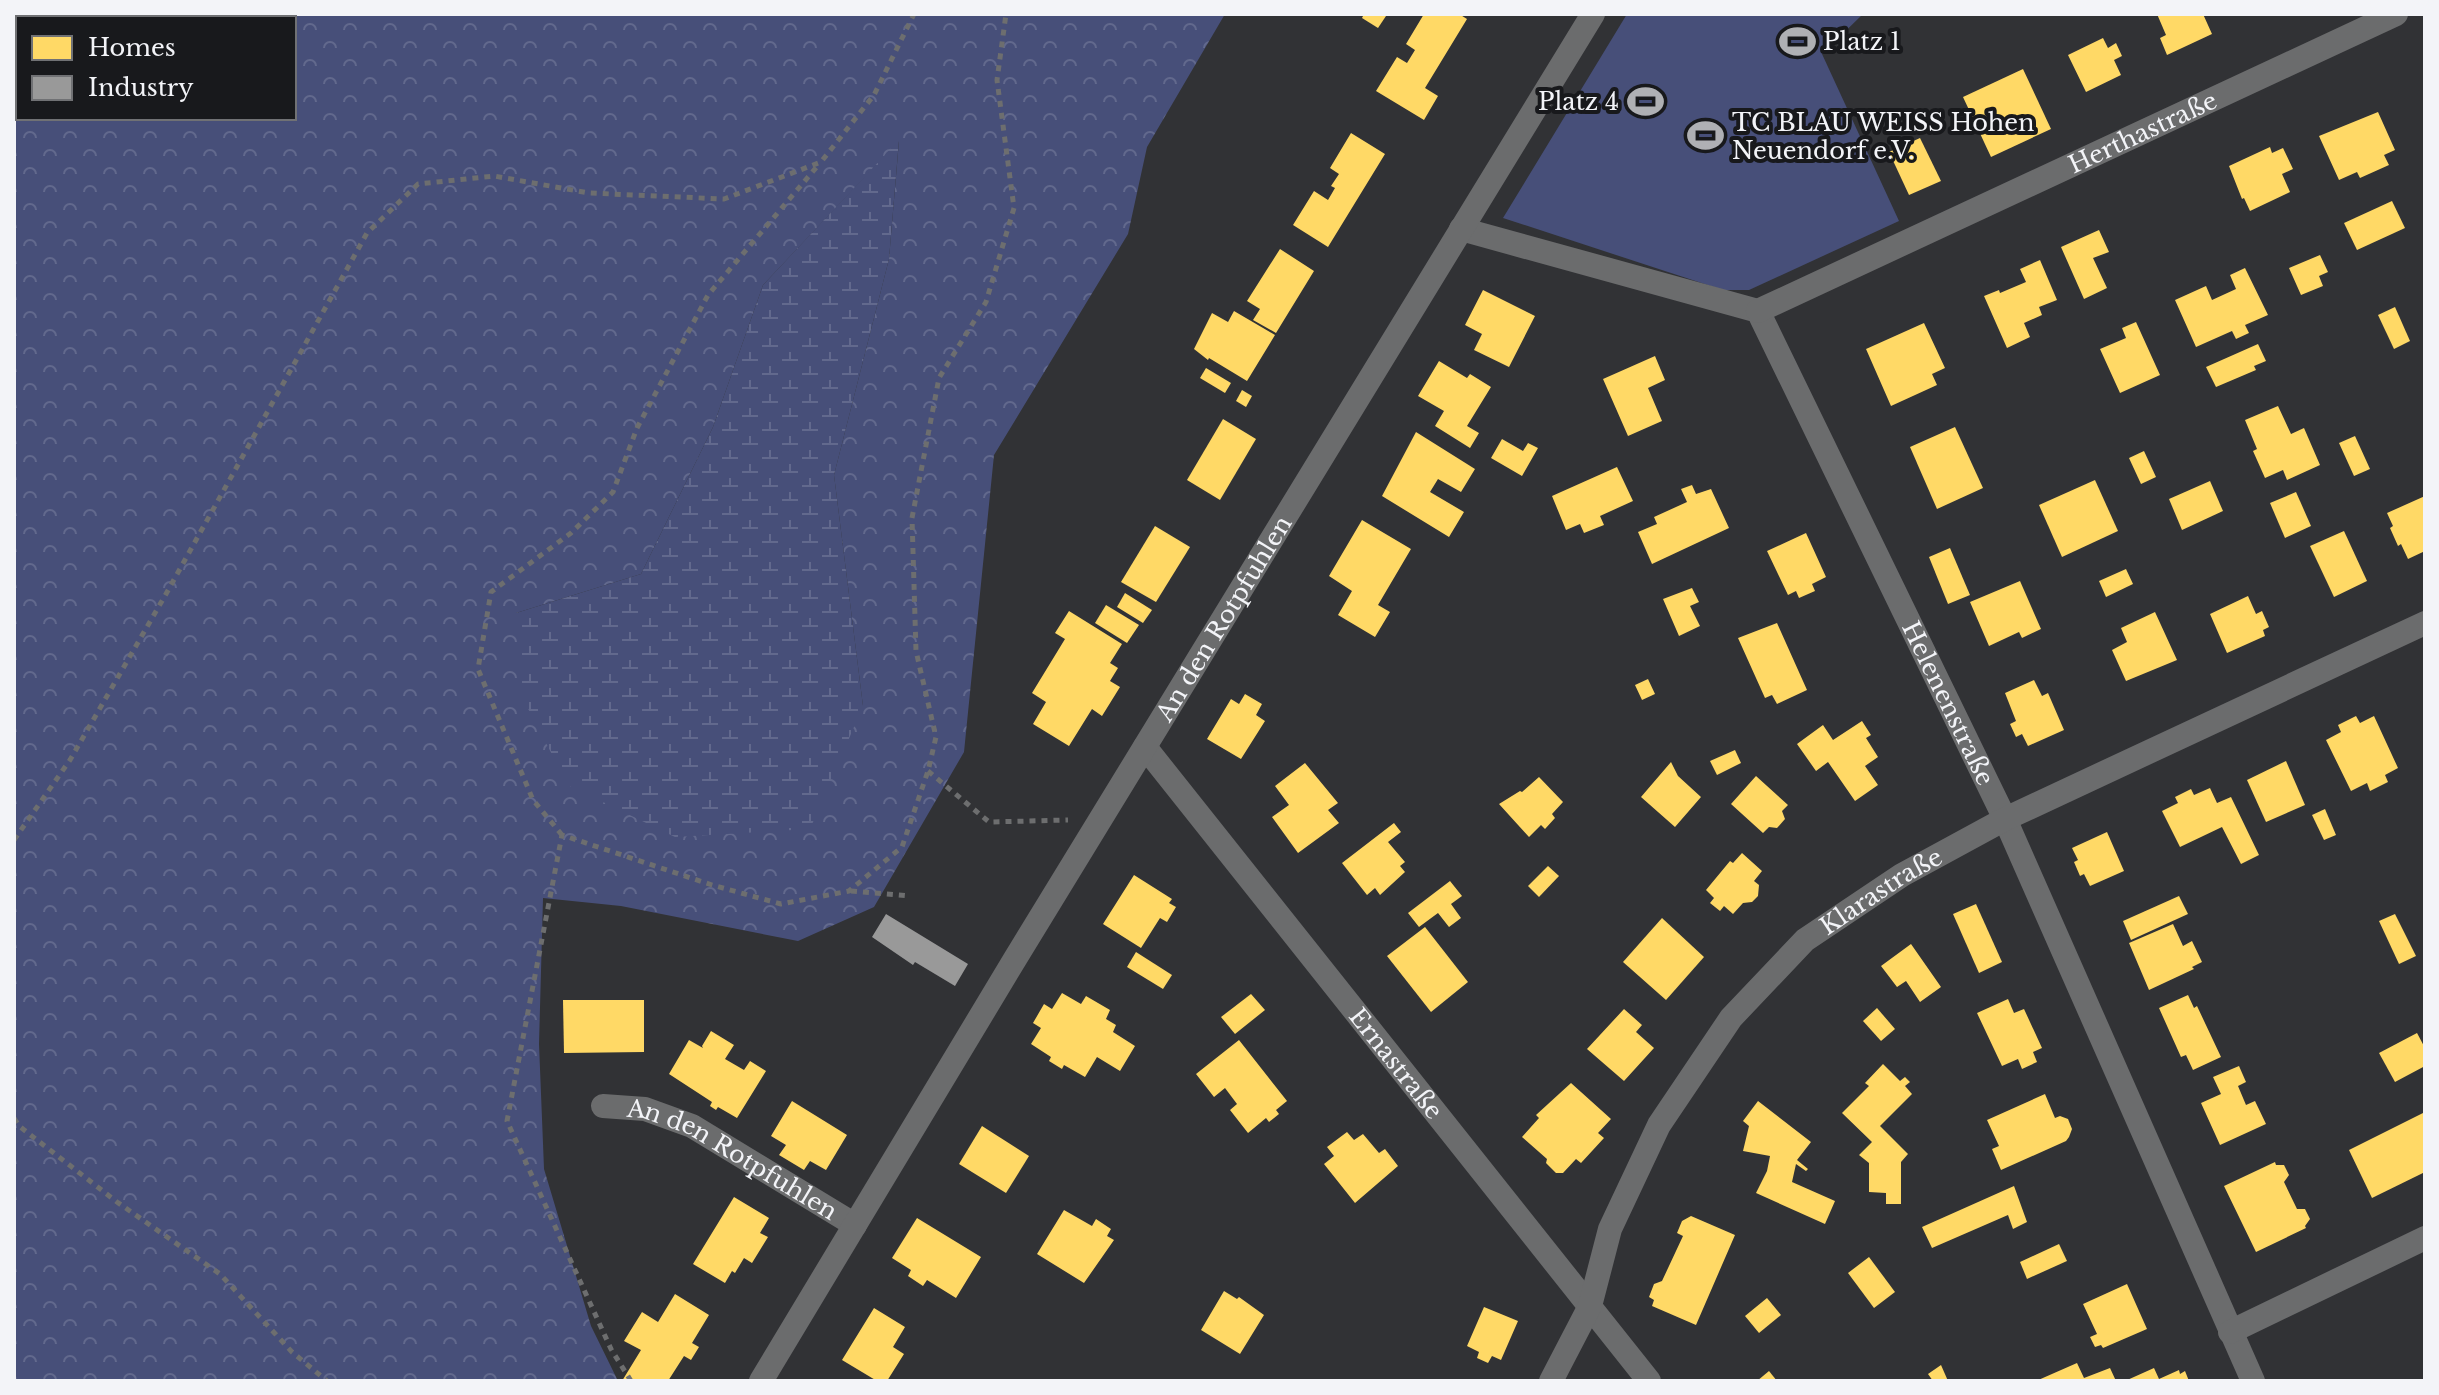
<svg xmlns="http://www.w3.org/2000/svg" width="2439" height="1395" font-family="'Libre Baskerville',serif">
<style>
.forest{fill:url(#forest-crowns);fill-rule:evenodd}
.wetland{fill:url(#wetland-marsh)}
.garden{fill:#474f79}
.homes{fill:#ffd966}
.industry{fill:#999}
.lines{fill:none;stroke-linecap:round;stroke-linejoin:round}
.path{stroke:#6d6e6f;stroke-width:5;stroke-dasharray:6 6;stroke-linecap:butt}
.minor{stroke:#6b6c6d;stroke-width:24}
.labels{text-anchor:middle;dominant-baseline:central;stroke-width:8;stroke-linejoin:round;paint-order:stroke}
.poi-label{font-size:24px;fill:#f3f4f8;stroke:#18191c;text-anchor:start}
.street-label{font-size:24px;fill:#f3f4f8;stroke:#18191c}
</style>
<defs>
<pattern id="forest-crowns" width="20" height="18" patternUnits="userSpaceOnUse" patternTransform="scale(2)"><rect width="20" height="18" fill="#474f79"/><path d="M2 6a3 3 0 1 1 6 0M12 15a3 3 0 1 1 6 0" fill="none" stroke="#62698d"/></pattern>
<pattern id="wetland-marsh" width="20" height="14" patternUnits="userSpaceOnUse" patternTransform="scale(2)"><rect width="20" height="14" fill="#474f79"/><path d="M1 5h8M5 5V1M11 12h8M15 12V8" fill="none" stroke="#62698d"/></pattern>
</defs>
<rect width="100%" height="100%" fill="#313235"/>
<!-- forest -->
<path class="forest" d="M14 14H1225L1147 147 1128 234 994 455 964 752 874 907 798 941 621 906 543 898 539 1044 544 1169 591 1326 618 1381H14ZM18 18H294V118H18ZM899 141 889 259 834 475 863 706 516 613 641 574 713 427 763 285Z"/>
<!-- wetland -->
<polygon class="wetland" points="899,140 889,259 834,475 863,706 810,829 675,837 568,785 523,699 516,613 641,574 713,427 763,285"/>
<!-- garden -->
<polygon class="garden" points="1627,14 1863,14 1822,54 1899,221 1749,290 1723,290 1503,218"/>
<!-- homes -->
<g class="homes">
<polygon points="1364,14 1382,14 1386,16 1378,28 1362,18"/>
<polygon points="1424,14 1459,14 1467,19 1425,88 1438,96 1424,120 1376,91 1397,57 1407,63 1415,50 1406,44"/>
<polygon points="2157,14 2203,14 2212,34 2167,55 2160,38 2166,35"/>
<polygon points="2103,38 2108,48 2116,43 2122,56 2114,60 2121,75 2086,92 2068,55"/>
<polygon points="2023,69 2051,129 1991,157 1963,97"/>
<polygon points="2378,112 2395,150 2384,155 2389,165 2360,178 2357,172 2339,180 2319,136"/>
<polygon points="1351,133 1385,154 1328,247 1293,225 1314,191 1328,200 1335,188 1331,186 1339,174 1330,168"/>
<polygon points="1920,138 1941,181 1909,195 1889,152"/>
<polygon points="2270,147 2272,153 2283,148 2293,169 2282,174 2290,192 2250,211 2244,198 2242,199 2229,166"/>
<polygon points="2392,201 2405,228 2357,250 2344,223"/>
<polygon points="2099,230 2109,252 2093,258 2107,288 2084,299 2061,247"/>
<polygon points="1280,249 1314,271 1276,333 1253,320 1260,309 1247,301"/>
<polygon points="2320,255 2328,272 2319,276 2323,286 2301,295 2289,268"/>
<polygon points="2040,260 2057,300 2039,307 2042,315 2024,323 2030,337 2007,348 1984,296 1999,290 2000,293 2026,282 2020,269"/>
<polygon points="2245,268 2268,315 2245,325 2249,333 2236,339 2232,331 2196,347 2175,300 2206,286 2212,300 2236,289 2230,275"/>
<polygon points="1483,290 1535,316 1509,367 1474,350 1482,334 1465,325"/>
<polygon points="2395,307 2410,341 2394,349 2378,315"/>
<polygon points="1234,311 1275,335 1247,381 1209,358 1208,360 1194,349 1212,313 1228,322"/>
<polygon points="2136,322 2160,375 2120,393 2100,349 2126,338 2122,328"/>
<polygon points="1924,323 1945,368 1932,374 1937,385 1891,406 1866,349"/>
<polygon points="2258,344 2266,361 2254,366 2256,370 2216,387 2206,367"/>
<polygon points="1655,356 1665,380 1648,388 1662,421 1628,436 1603,379"/>
<polygon points="1439,361 1467,378 1470,374 1491,387 1467,426 1479,433 1470,448 1435,426 1444,411 1418,396"/>
<polygon points="1206,368 1231,383 1225,393 1200,378"/>
<polygon points="1242,390 1252,396 1246,407 1236,401"/>
<polygon points="2278,406 2291,434 2304,428 2320,465 2287,480 2283,470 2265,478 2253,451 2257,449 2245,420"/>
<polygon points="1223,419 1256,439 1220,500 1187,480"/>
<polygon points="1955,427 1983,488 1937,509 1910,447"/>
<polygon points="1416,432 1475,469 1461,492 1438,479 1430,492 1464,512 1449,537 1382,496"/>
<polygon points="2355,436 2370,469 2354,476 2339,443"/>
<polygon points="1502,439 1523,451 1528,443 1538,448 1522,476 1491,458"/>
<polygon points="2144,451 2156,477 2141,484 2129,458"/>
<polygon points="1617,467 1633,501 1600,516 1604,525 1584,533 1580,524 1566,530 1552,496"/>
<polygon points="2095,480 2118,531 2062,557 2039,505"/>
<polygon points="2210,481 2223,511 2182,530 2169,499"/>
<polygon points="1692,485 1696,494 1711,489 1729,528 1652,564 1638,532 1657,524 1654,517 1687,502 1681,489"/>
<polygon points="2296,492 2311,526 2285,538 2270,503"/>
<polygon points="2425,496 2425,551 2408,559 2401,544 2398,546 2390,528 2393,526 2387,513"/>
<polygon points="1362,520 1411,549 1378,605 1390,612 1375,637 1338,615 1352,591 1329,576"/>
<polygon points="1155,526 1190,547 1156,602 1121,582"/>
<polygon points="2344,531 2367,581 2334,597 2310,546"/>
<polygon points="1806,533 1826,577 1812,584 1815,591 1799,598 1796,591 1788,595 1767,551"/>
<polygon points="1950,548 1970,595 1948,604 1929,557"/>
<polygon points="2126,569 2133,584 2106,597 2099,581"/>
<polygon points="2020,581 2041,629 2022,638 2019,632 1989,646 1970,602"/>
<polygon points="1692,588 1699,602 1690,606 1700,626 1679,636 1663,599"/>
<polygon points="1125,593 1152,610 1143,623 1117,607"/>
<polygon points="2248,596 2256,614 2262,611 2269,627 2263,630 2265,636 2227,653 2210,614"/>
<polygon points="1106,605 1139,625 1127,643 1095,623"/>
<polygon points="1069,611 1122,644 1110,663 1118,668 1110,681 1120,687 1102,716 1092,709 1069,746 1033,724 1046,702 1032,693 1065,639 1055,633"/>
<polygon points="2155,612 2177,660 2126,681 2112,650 2127,642 2121,628"/>
<polygon points="1777,623 1807,690 1777,704 1772,695 1765,698 1738,638"/>
<polygon points="1648,679 1655,694 1642,700 1635,685"/>
<polygon points="2034,680 2042,696 2048,693 2064,730 2028,746 2022,734 2016,737 2010,724 2016,721 2005,693"/>
<polygon points="1245,694 1262,704 1256,715 1265,721 1241,759 1207,739 1231,699 1239,704"/>
<polygon points="2356,716 2360,723 2374,716 2398,768 2385,775 2388,782 2370,791 2367,783 2351,791 2326,740 2341,732 2338,725"/>
<polygon points="1862,721 1871,735 1866,738 1878,757 1865,766 1878,785 1855,801 1828,762 1816,771 1797,744 1823,725 1833,740"/>
<polygon points="1735,750 1741,763 1717,775 1710,761"/>
<polygon points="2286,761 2305,805 2266,822 2247,780"/>
<polygon points="1671,762 1678,776 1701,797 1675,827 1641,797"/>
<polygon points="1305,763 1338,803 1328,810 1339,823 1298,853 1272,817 1289,805 1275,786"/>
<polygon points="1756,776 1788,805 1782,811 1785,819 1777,828 1769,827 1763,833 1731,804"/>
<polygon points="1539,777 1563,802 1552,814 1555,818 1545,829 1541,825 1529,837 1499,804 1520,791 1522,792"/>
<polygon points="2210,788 2217,803 2231,797 2259,855 2241,864 2222,827 2180,847 2162,811 2178,803 2175,797 2191,789 2194,795"/>
<polygon points="2325,809 2336,835 2324,840 2312,815"/>
<polygon points="1394,823 1401,832 1388,842 1405,862 1400,866 1405,872 1380,895 1375,888 1367,895 1342,863"/>
<polygon points="2107,832 2124,871 2090,886 2084,874 2080,876 2074,862 2078,860 2072,848"/>
<polygon points="1742,853 1762,871 1754,881 1759,885 1758,896 1752,902 1743,903 1733,914 1724,906 1720,911 1710,903 1714,898 1706,890 1730,861 1733,863"/>
<polygon points="1548,866 1559,876 1539,897 1528,886"/>
<polygon points="1134,875 1172,899 1169,903 1176,907 1167,922 1160,918 1141,948 1103,924"/>
<polygon points="1450,881 1462,896 1451,904 1461,918 1449,927 1438,913 1419,927 1408,913"/>
<polygon points="2179,896 2188,914 2131,940 2123,921"/>
<polygon points="1976,904 2002,962 1979,973 1953,914"/>
<polygon points="2395,914 2416,956 2399,964 2379,921"/>
<polygon points="1662,918 1704,957 1666,1000 1623,962"/>
<polygon points="2173,924 2183,946 2192,941 2202,962 2192,967 2194,969 2149,990 2129,943"/>
<polygon points="1425,927 1468,982 1431,1012 1387,956"/>
<polygon points="1911,944 1941,987 1920,1002 1906,981 1897,987 1881,966"/>
<polygon points="1136,952 1172,975 1163,989 1127,967"/>
<polygon points="1062,993 1081,1004 1086,996 1110,1010 1106,1019 1116,1025 1113,1032 1135,1046 1120,1071 1097,1057 1085,1077 1064,1065 1062,1069 1049,1061 1051,1057 1031,1044 1041,1028 1033,1023 1044,1004 1052,1009"/>
<polygon points="1251,994 1265,1010 1235,1034 1221,1017"/>
<polygon points="2188,995 2194,1008 2197,1006 2221,1057 2193,1070 2186,1055 2181,1057 2159,1008"/>
<polygon points="2008,999 2014,1013 2024,1009 2042,1048 2033,1052 2037,1062 2022,1069 2018,1059 2002,1066 1977,1013"/>
<polygon points="563,1000 644,1000 644,1052 564,1053"/>
<polygon points="1877,1008 1895,1029 1881,1041 1863,1021"/>
<polygon points="1624,1009 1642,1025 1636,1032 1654,1048 1624,1081 1587,1049"/>
<polygon points="711,1031 734,1045 725,1059 744,1070 750,1061 766,1071 737,1118 718,1107 716,1110 710,1106 712,1102 669,1074 689,1040 703,1048 702,1046"/>
<polygon points="2417,1033 2425,1048 2425,1066 2395,1082 2379,1053"/>
<polygon points="1239,1040 1287,1101 1276,1110 1279,1114 1269,1122 1266,1118 1248,1133 1230,1110 1237,1104 1225,1088 1214,1097 1196,1074"/>
<polygon points="1883,1064 1900,1081 1905,1077 1910,1082 1905,1086 1912,1094 1880,1126 1908,1154 1901,1162 1901,1204 1886,1204 1886,1193 1869,1192 1869,1163 1859,1155 1872,1142 1842,1113 1869,1086 1865,1083"/>
<polygon points="2239,1066 2246,1082 2238,1086 2246,1105 2255,1101 2266,1124 2220,1145 2201,1103 2221,1094 2213,1077"/>
<polygon points="1571,1083 1611,1119 1598,1133 1604,1138 1581,1163 1576,1159 1563,1173 1556,1173 1546,1163 1547,1159 1522,1137 1539,1118 1536,1115"/>
<polygon points="2045,1094 2055,1118 2060,1116 2068,1119 2072,1129 2069,1137 2066,1141 2001,1170 1992,1149 1999,1146 1987,1120"/>
<polygon points="792,1101 847,1135 826,1170 810,1161 804,1170 779,1155 786,1145 771,1136"/>
<polygon points="1758,1101 1811,1142 1797,1160 1808,1169 1806,1171 1796,1164 1792,1182 1835,1201 1825,1224 1756,1193 1767,1171 1770,1156 1743,1151 1749,1126 1743,1121"/>
<polygon points="2425,1112 2425,1172 2372,1198 2349,1150"/>
<polygon points="982,1126 1029,1156 1006,1193 959,1164"/>
<polygon points="1347,1132 1354,1140 1363,1134 1379,1153 1385,1149 1398,1166 1355,1203 1324,1164 1334,1156 1327,1147"/>
<polygon points="2275,1162 2276,1165 2284,1165 2289,1175 2284,1182 2297,1209 2305,1209 2310,1219 2305,1226 2306,1228 2256,1252 2224,1186"/>
<polygon points="2014,1186 2027,1222 2013,1229 2008,1215 1932,1248 1922,1227"/>
<polygon points="734,1197 769,1218 760,1233 768,1237 752,1263 744,1258 735,1273 732,1271 725,1283 693,1264"/>
<polygon points="1064,1210 1092,1226 1096,1219 1111,1229 1107,1236 1114,1240 1084,1283 1037,1254"/>
<polygon points="1691,1216 1735,1235 1696,1325 1652,1306 1654,1300 1649,1297 1654,1284 1662,1281 1683,1236 1677,1233 1682,1221"/>
<polygon points="917,1218 981,1257 956,1298 927,1280 923,1286 908,1276 911,1270 892,1258"/>
<polygon points="2059,1244 2067,1261 2027,1279 2020,1262"/>
<polygon points="1869,1257 1895,1292 1874,1308 1848,1273"/>
<polygon points="2127,1284 2147,1329 2103,1348 2101,1345 2095,1347 2090,1337 2097,1334 2083,1304"/>
<polygon points="1224,1291 1237,1299 1239,1297 1264,1315 1240,1354 1201,1330"/>
<polygon points="675,1294 709,1315 692,1343 699,1347 691,1360 684,1356 668,1381 622,1381 641,1350 624,1341 642,1312 658,1322"/>
<polygon points="1767,1298 1781,1315 1759,1333 1745,1316"/>
<polygon points="1484,1307 1518,1321 1501,1360 1492,1356 1488,1363 1477,1358 1479,1352 1467,1346"/>
<polygon points="874,1308 905,1327 893,1347 904,1354 887,1381 877,1381 842,1360"/>
<polygon points="2077,1363 2084,1378 2110,1368 2116,1381 2036,1381"/>
<polygon points="1941,1365 1948,1381 1933,1381 1928,1374"/>
<polygon points="2154,1368 2159,1379 2179,1370 2180,1374 2185,1371 2189,1381 2125,1381"/>
<polygon points="1769,1371 1777,1381 1757,1381"/>
</g>
<!-- industry -->
<polygon class="industry" points="886,914 968,964 955,986 915,962 913,965 872,937"/>
<g class="lines">
<!-- path -->
<g class="path">
<polyline points="61,18 63,14"/>
<polyline points="14,90 18,84"/>
<polyline points="928,771 989,822 1068,820"/>
<polyline points="562,835 533,800 478,669 491,592 571,533 613,492 637,428 708,295 820,163"/>
<polyline points="14,840 70,760 166,594 367,233 418,184 494,176 589,193 724,199 821,162 874,95 914,14"/>
<polyline points="851,891 910,896"/>
<polyline points="14,1118 19,1126 117,1202 220,1274 292,1352 327,1381"/>
<polyline points="631,1381 611,1349 507,1121 562,835 712,885 781,904 849,891 902,847 928,771 936,737 916,651 912,518 939,378 986,302 1014,208 997,80 1006,14"/>
</g>
<!-- minor -->
<g class="minor">
<path id="s1" d="M1461 229 1758 311 2005 819 2253 1381"/>
<path id="s2" d="M1758 311 2396 14"/>
<path id="s3" d="M1145 747 1649 1381"/>
<path id="s4" d="M603 1106 645 1109 692 1126 855 1225"/>
<polyline points="2230,1332 2425,1238"/>
<path id="s5" d="M761 1381 1015 959 1593 14"/>
<path id="s6" d="M1551 1381 1590 1306 1610 1229 1659 1125 1731 1018 1805 940 1902 875 2005 819 2425 623"/>
</g>
</g>
<!-- icons -->
<defs>
<symbol id="stadium-bare" viewBox="-9 -9 18 18"><path d="M0-5a6.5 5 0 1 0 0 10a6.5 5 0 1 0 0-10ZM-3.5-1.8h7v3.6h-7Z" fill="#afb0b4" stroke="#18191c" stroke-width="2.5" paint-order="stroke"/></symbol>
</defs>
<g fill-rule="evenodd">
<use href="#stadium-bare" x="1772" y="16" width="51" height="51"/>
<use href="#stadium-bare" x="1620" y="76" width="51" height="51"/>
<use href="#stadium-bare" x="1680" y="110" width="51" height="51"/>
</g>
<g class="labels">
<!-- poi labels -->
<g class="poi-label">
<text x="1823" y="41">Platz 1</text>
<text x="1619" y="101" text-anchor="end">Platz 4</text>
<text x="1732" y="122">TC BLAU WEISS Hohen<tspan x="1732" dy="28">Neuendorf e.V.</tspan></text>
</g>
<!-- street labels -->
<g class="street-label">
<text stroke="none"><textPath href="#s2" startOffset="424">Herthastraße</textPath></text>
<text stroke="none"><textPath href="#s5" startOffset="892">An den Rotpfuhlen</textPath></text>
<text stroke="none"><textPath href="#s1" startOffset="744">Helenenstraße</textPath></text>
<text stroke="none"><textPath href="#s6" startOffset="606">Klarastraße</textPath></text>
<text stroke="none"><textPath href="#s3" startOffset="404">Ernastraße</textPath></text>
<text stroke="none"><textPath href="#s4" startOffset="142">An den Rotpfuhlen</textPath></text>
</g>
</g>
<!-- border -->
<rect width="2439" height="1395" fill="none" stroke="#f3f4f8" stroke-width="32"/>
<!-- legend -->
<rect x="16" y="16" width="280" height="104" fill="#18191c" stroke="#707174" stroke-width="2"/>
<rect x="32" y="36" width="40" height="24" fill="#ffd966" stroke="#707174" stroke-width="2"/>
<text x="88" y="56" font-size="24" fill="#f3f4f8">Homes</text>
<rect x="32" y="76" width="40" height="24" fill="#999999" stroke="#707174" stroke-width="2"/>
<text x="88" y="96" font-size="24" fill="#f3f4f8">Industry</text>
</svg>
